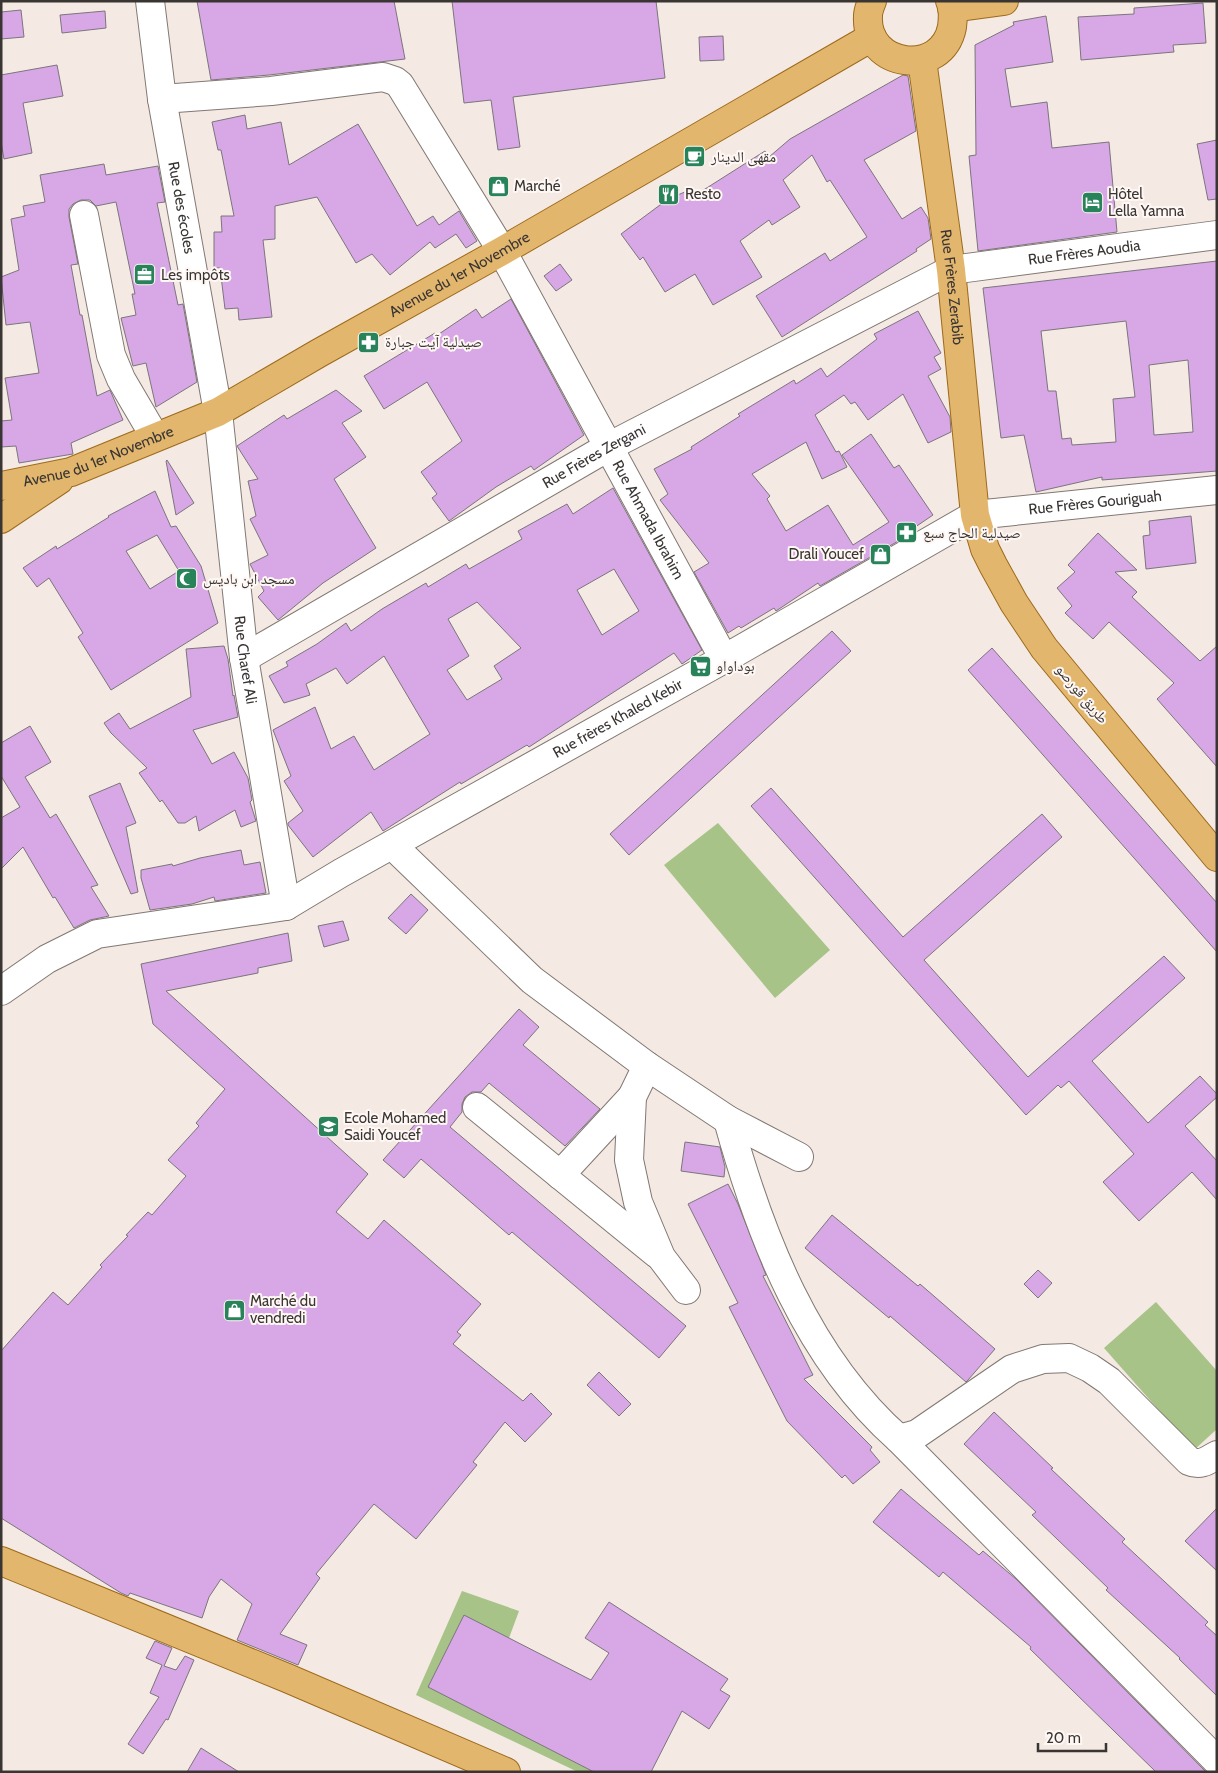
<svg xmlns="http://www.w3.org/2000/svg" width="1218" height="1773" font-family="Cabin,'Noto Naskh Arabic',sans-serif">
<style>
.park{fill:#a7c388}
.building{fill:#d8a7e5;stroke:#7b757d;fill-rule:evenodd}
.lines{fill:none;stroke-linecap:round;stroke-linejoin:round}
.minor-casing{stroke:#817873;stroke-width:30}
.major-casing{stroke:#9c6a1a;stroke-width:30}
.minor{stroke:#fff;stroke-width:28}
.major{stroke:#e3b66e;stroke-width:28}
.labels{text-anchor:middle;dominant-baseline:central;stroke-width:4;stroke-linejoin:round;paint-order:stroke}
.poi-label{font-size:15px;fill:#393533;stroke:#fef7f4;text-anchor:start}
.street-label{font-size:15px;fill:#393533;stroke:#fef7f4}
</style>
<rect width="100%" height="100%" fill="#f4e9e3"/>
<!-- park -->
<g class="park">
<polygon points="718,823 830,950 775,998 664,865"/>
<polygon points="1156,1302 1217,1371 1217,1429 1194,1450 1104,1348"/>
<polygon points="462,1591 519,1611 498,1668 647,1772 578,1772 416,1695"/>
</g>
<!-- building -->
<g class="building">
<polygon points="197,1 394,1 405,59 269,75 211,80"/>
<polygon points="452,1 656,1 665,78 513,97 520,147 498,150 491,100 464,103"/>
<polygon points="1203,3 1206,43 1173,45 1174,52 1081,60 1078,17 1134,14 1134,8"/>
<polygon points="21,10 24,37 1,39 1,12"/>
<polygon points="105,11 106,28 62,33 60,15"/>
<polygon points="1046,16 1053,62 1005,69 1011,107 1047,102 1052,148 1109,142 1117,232 978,251 969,156 976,155 975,45 1014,25 1013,22"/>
<polygon points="723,36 724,60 700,61 699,37"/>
<polygon points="57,65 63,96 23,103 32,153 4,159 1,142 1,75"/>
<polygon points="903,75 908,76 916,131 864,160 902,219 921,207 928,218 931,239 916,249 917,251 782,337 756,296 825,253 830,261 867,237 830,180 827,182 812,155 783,180 800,207 772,225 769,220 740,241 762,277 713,305 695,274 665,292 643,257 640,260 621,234 668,199 692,189 694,196 765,151 769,157 790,139"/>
<polygon points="245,115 247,129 281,122 289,165 358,124 417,226 433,216 439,225 459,211 477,241 466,248 456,234 435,248 430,242 390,275 372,254 356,263 317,197 275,206 275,239 263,240 272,317 239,320 238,308 225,309 220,268 214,268 214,232 222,232 221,216 234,216 221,150 218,150 212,122"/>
<polygon points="1217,140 1217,199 1208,200 1197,144"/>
<polygon points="104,164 106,175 158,166 165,202 157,203 178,305 183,304 197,382 156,407 146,363 133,366 121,318 136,315 132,294 135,294 116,202 96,206 90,200 81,200 73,204 69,209 69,217 78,264 71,265 80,315 82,315 97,396 110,390 123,420 71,443 73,454 19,463 16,446 1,447 1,421 12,420 5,378 39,373 30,322 6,325 1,277 19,270 11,219 25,216 23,206 45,202 40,175"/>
<path d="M1217 261V471L1102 480V477L1036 492 1024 435 1001 438 983 288ZM1126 321 1135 397 1113 399 1116 442 1072 445 1071 438 1062 439 1056 391H1048L1041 331ZM1188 360 1193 432 1154 435 1149 365Z"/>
<polygon points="560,264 572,280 556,291 544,276"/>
<polygon points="511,299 584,435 534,470 531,466 496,487 449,521 432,498 437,494 421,472 462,441 427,382 384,409 364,376 435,333 436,336 476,309 482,318"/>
<polygon points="918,311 941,353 934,357 941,369 928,376 950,417 951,432 928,443 903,394 868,420 855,402 851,404 844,395 815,415 836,452 839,451 847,467 822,479 806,442 752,474 770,496 767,499 786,531 828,505 853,545 889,522 842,455 871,434 894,468 899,465 933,515 899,538 900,540 820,586 818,583 776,611 774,608 741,628 739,626 728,633 694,572 709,563 660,500 668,494 654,469 692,449 691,447 740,416 738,414 794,380 796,384 821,368 827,377 877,339 874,334"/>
<polygon points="336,390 362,411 342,423 366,457 334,479 376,548 323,583 278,620 258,597 264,591 250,564 268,555 250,519 256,516 248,481 258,479 237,446 284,415 287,419"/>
<polygon points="167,460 194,503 176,515 166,461"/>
<path d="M613 488 702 650 682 664 674 653 529 747 527 745 461 784 460 782 383 831 371 812 313 857 288 825V823L303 811 284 781 291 776 273 730 315 707 331 749 354 736 374 770 430 734 384 656 347 684 336 668 306 684 310 695 284 703 269 676 288 666 286 662 317 644 346 623 351 631 382 609 426 583 428 587 466 564 469 569 522 539 518 531 567 504 573 514ZM614 569 639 611 602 635 577 590ZM477 602 521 648 494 666 502 679 467 700 447 670 469 656 448 619Z"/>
<path d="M155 491 171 527 176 526 201 566 218 623 111 690 78 637 83 633 49 578 37 587 23 568 56 546 57 549 109 517 108 516ZM157 535 179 571 150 589 126 551Z"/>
<polygon points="1191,516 1196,563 1146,569 1143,536 1150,535 1149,521"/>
<polygon points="1098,533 1137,570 1115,572 1137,592 1132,597 1200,661 1217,646 1217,767 1157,699 1174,683 1109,622 1093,639 1065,613 1072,606 1057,588 1075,572 1068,565"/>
<polygon points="832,631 851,651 629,855 610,834"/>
<polygon points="224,646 228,659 233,696 234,695 238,717 193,730 212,764 234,752 248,778 252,800 250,802 256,821 241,827 235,810 199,831 196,816 185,823 178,823 162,800 160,802 139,773 147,768 111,733 104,723 119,713 130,729 191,697 186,649"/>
<polygon points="992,648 1217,903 1217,952 968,670"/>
<polygon points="30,726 51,762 25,777 50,818 56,814 98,885 91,887 109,916 90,920 74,928 55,897 53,898 23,847 1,869 1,818 20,807 1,776 1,743"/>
<polygon points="120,783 136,823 126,827 138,892 131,894 89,796"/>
<polygon points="771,788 903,937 1042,814 1062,837 924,960 1028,1077 1164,956 1185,978 1092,1061 1148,1123 1200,1076 1217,1094 1217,1097 1185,1126 1217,1161 1217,1200 1192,1172 1139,1221 1103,1182 1134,1154 1069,1081 1061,1088 1058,1085 1026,1115 751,806"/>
<polygon points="241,850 244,865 260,862 266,893 215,901 214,897 192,904 150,910 141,878 141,870 172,864 173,866 200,858"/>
<polygon points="411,894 428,910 406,934 388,918"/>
<polygon points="343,921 349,940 324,947 318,926"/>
<polygon points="288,933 292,961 258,968 258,973 166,991 368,1174 336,1212 368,1239 384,1220 481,1304 457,1332 461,1335 453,1344 523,1401 531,1393 552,1414 525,1442 505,1422 473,1462 477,1465 416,1539 374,1504 316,1574 320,1578 280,1634 307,1645 298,1665 237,1640 252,1604 221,1579 209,1597 202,1618 130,1593 128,1596 121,1593 1,1518 1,1351 53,1292 68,1305 102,1267 100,1265 128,1236 126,1235 148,1212 152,1215 186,1176 168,1160 199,1126 196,1123 225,1089 153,1024 141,964"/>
<polygon points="519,1009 539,1027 523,1045 600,1109 565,1146 489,1083 481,1092 472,1092 465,1097 462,1104 462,1112 450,1127 686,1326 659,1358 512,1232 509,1235 421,1159 404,1178 383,1160"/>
<polygon points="685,1142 720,1147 725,1167 724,1177 681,1171"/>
<polygon points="728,1184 738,1204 766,1275 763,1276 813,1375 804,1379 872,1447 870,1450 880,1462 853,1484 845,1475 842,1478 787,1421 729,1307 738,1303 688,1204"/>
<polygon points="832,1215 918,1286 920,1284 995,1349 968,1380 966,1382 890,1316 889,1318 805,1248"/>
<polygon points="1038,1270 1052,1283 1038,1298 1024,1284"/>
<polygon points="599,1372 631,1404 619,1416 587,1385"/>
<polygon points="994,1412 1053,1468 1051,1469 1125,1539 1122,1542 1208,1622 1205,1625 1217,1636 1217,1696 1179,1659 1180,1658 1106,1590 1108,1588 1032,1515 1036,1512 964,1444"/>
<polygon points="901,1489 979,1555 983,1551 1016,1579 1206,1772 1156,1772 1030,1649 1031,1647 943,1572 939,1577 873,1522"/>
<polygon points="1217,1508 1217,1571 1185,1541"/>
<polygon points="609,1602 728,1679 720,1690 730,1696 709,1729 682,1711 651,1772 594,1772 428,1687 464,1615 591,1680 609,1653 585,1638"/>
<polygon points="155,1641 172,1648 164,1666 176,1670 185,1656 194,1660 168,1720 166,1719 143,1754 128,1744 159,1697 150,1693 162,1665 146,1658"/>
<polygon points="201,1748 239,1772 187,1772"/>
</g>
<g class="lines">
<defs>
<g id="minor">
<path id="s1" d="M150 1 162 99 218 412 244 658 286 906"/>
<path id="s2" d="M162 99 271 91 383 77 395 81 400 85 502 251 724 659"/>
<polyline points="84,215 111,355 121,379 155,437"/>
<path id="s3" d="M244 658 610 446 951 270 1217 235"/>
<polyline points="392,845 532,980 647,1066 728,1120 799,1157"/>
<path id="s4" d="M1 991 47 959 97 934 286 906 341 873 724 659 975 515 1217 490"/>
<polyline points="647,1066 632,1097 629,1160 638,1202 661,1257 686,1290"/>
<polyline points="477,1107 657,1254"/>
<path d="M728 1120C760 1236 807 1358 899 1439L1217 1761"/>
<polyline points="560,1175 632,1097"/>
<path d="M899 1439 917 1434 1012 1369 1043 1359 1069 1358 1090 1368 1109 1381 1189 1461C1200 1466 1207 1461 1217 1455"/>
</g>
<g id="major">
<path d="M872 1C870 6 868 11 868 16 865 68 942 78 952 27 953 19 954 9 950 1"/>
<polyline points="952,8 1004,1"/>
<path id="s5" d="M922 60 951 270 975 515 985 549 993 565 1014 603 1044 648 1217 857"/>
<path id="s6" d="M1 486 71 472 218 412 319 353 502 251 872 37"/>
<polyline points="1,519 59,480"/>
<polyline points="1,1561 287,1678 506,1772"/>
</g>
</defs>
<!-- minor casing -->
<use href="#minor" class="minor-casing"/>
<!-- major casing -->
<use href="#major" class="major-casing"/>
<!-- minor -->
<use href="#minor" class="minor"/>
<!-- major -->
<use href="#major" class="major"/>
</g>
<!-- icons -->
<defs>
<symbol id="cafe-square" viewBox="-11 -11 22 22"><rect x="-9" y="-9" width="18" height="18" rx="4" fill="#28835a" stroke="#fef7f4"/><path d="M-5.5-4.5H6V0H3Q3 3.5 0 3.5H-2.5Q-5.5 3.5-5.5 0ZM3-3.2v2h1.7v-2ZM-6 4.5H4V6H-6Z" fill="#fff"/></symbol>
<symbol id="shop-square" viewBox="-11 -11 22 22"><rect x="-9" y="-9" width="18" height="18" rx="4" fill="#28835a" stroke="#fef7f4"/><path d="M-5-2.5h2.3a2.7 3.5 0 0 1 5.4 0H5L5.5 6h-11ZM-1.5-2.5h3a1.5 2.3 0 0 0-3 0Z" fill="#fff"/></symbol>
<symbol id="restaurant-square" viewBox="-11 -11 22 22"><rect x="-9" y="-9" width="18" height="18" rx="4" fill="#28835a" stroke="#fef7f4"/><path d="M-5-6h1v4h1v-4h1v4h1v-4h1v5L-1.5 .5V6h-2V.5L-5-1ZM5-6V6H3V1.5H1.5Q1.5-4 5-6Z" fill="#fff"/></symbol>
<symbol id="hotel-square" viewBox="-11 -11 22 22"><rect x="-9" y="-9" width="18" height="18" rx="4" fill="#28835a" stroke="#fef7f4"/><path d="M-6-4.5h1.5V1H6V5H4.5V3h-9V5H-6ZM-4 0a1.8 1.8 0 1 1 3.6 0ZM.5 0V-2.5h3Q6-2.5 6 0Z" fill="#fff"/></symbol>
<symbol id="office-square" viewBox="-11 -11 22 22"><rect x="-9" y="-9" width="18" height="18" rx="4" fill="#28835a" stroke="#fef7f4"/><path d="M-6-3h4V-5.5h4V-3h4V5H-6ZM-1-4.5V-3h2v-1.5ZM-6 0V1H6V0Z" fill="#fff"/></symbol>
<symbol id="pharmacy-square" viewBox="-11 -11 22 22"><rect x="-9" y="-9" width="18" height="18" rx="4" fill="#28835a" stroke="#fef7f4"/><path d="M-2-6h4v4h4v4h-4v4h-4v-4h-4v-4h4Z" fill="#fff"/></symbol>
<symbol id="mosque-square" viewBox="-11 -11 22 22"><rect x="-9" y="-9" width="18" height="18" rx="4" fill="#28835a" stroke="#fef7f4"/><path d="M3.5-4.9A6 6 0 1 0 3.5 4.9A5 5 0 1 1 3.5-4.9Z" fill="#fff"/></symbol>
<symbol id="supermarket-square" viewBox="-11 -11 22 22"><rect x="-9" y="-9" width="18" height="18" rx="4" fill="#28835a" stroke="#fef7f4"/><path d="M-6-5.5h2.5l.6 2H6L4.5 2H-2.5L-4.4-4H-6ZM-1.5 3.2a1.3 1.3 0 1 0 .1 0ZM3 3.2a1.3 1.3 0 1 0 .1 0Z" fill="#fff"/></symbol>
<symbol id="school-square" viewBox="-11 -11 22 22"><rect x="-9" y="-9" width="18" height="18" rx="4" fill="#28835a" stroke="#fef7f4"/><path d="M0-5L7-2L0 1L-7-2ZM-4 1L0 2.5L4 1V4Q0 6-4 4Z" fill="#fff"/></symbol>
</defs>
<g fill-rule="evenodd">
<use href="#cafe-square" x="682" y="144" width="25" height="25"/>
<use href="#shop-square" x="486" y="174" width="25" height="25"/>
<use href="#restaurant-square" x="656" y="182" width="25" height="25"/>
<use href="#hotel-square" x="1080" y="190" width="25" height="25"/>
<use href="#office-square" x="132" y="262" width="25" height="25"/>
<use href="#pharmacy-square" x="356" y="330" width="25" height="25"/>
<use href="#pharmacy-square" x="894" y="520" width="25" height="25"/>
<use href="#shop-square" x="868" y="542" width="25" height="25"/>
<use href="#mosque-square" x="174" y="566" width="25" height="25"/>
<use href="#supermarket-square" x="688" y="654" width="25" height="25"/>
<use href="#school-square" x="316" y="1114" width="25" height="25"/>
<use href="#shop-square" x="222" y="1298" width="25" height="25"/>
</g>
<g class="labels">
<!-- poi labels -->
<g class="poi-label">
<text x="711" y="157">مقهى الدينار</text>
<text x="514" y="186">Marché</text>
<text x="685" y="194">Resto</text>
<text x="1108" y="194">Hôtel<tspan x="1108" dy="17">Lella Yamna</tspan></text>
<text x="161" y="275">Les impôts</text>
<text x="385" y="342">صيدلية آيت جبارة</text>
<text x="923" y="533">صيدلية الحاج سبع</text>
<text x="864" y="554" text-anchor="end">Drali Youcef</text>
<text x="203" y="579">مسجد ابن باديس</text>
<text x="716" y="666">بوداواو</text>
<text x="344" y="1118">Ecole Mohamed<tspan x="344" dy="17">Saidi Youcef</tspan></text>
<text x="250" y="1301">Marché du<tspan x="250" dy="17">vendredi</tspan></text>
</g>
<!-- street labels -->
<g class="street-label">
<text stroke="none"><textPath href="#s1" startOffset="209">Rue des écoles</textPath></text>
<text stroke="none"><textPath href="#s3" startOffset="941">Rue Frères Aoudia</textPath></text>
<text stroke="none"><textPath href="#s6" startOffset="508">Avenue du 1er Novembre</textPath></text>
<text stroke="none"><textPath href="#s5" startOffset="229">Rue Frères Zerabib</textPath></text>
<text stroke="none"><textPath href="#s6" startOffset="102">Avenue du 1er Novembre</textPath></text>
<text stroke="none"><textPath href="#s3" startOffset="404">Rue Frères Zergani</textPath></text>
<text stroke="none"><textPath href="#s4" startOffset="1216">Rue Frères Gouriguah</textPath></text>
<text stroke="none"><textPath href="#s2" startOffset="742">Rue Ahmada Ibrahim</textPath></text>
<text stroke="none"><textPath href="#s1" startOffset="666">Rue Charef Ali</textPath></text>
<text transform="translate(1082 694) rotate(50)">طريق قورصو</text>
<text stroke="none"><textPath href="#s4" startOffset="684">Rue frères Khaled Kebir</textPath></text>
</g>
</g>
<!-- border -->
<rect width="1218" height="1773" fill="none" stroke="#393533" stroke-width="5"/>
<!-- scale -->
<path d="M1038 1743v8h68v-8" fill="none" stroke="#393533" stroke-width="2.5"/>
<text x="1046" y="1743" font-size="15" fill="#393533" stroke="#fef7f4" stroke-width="4" paint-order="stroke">20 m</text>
</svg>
